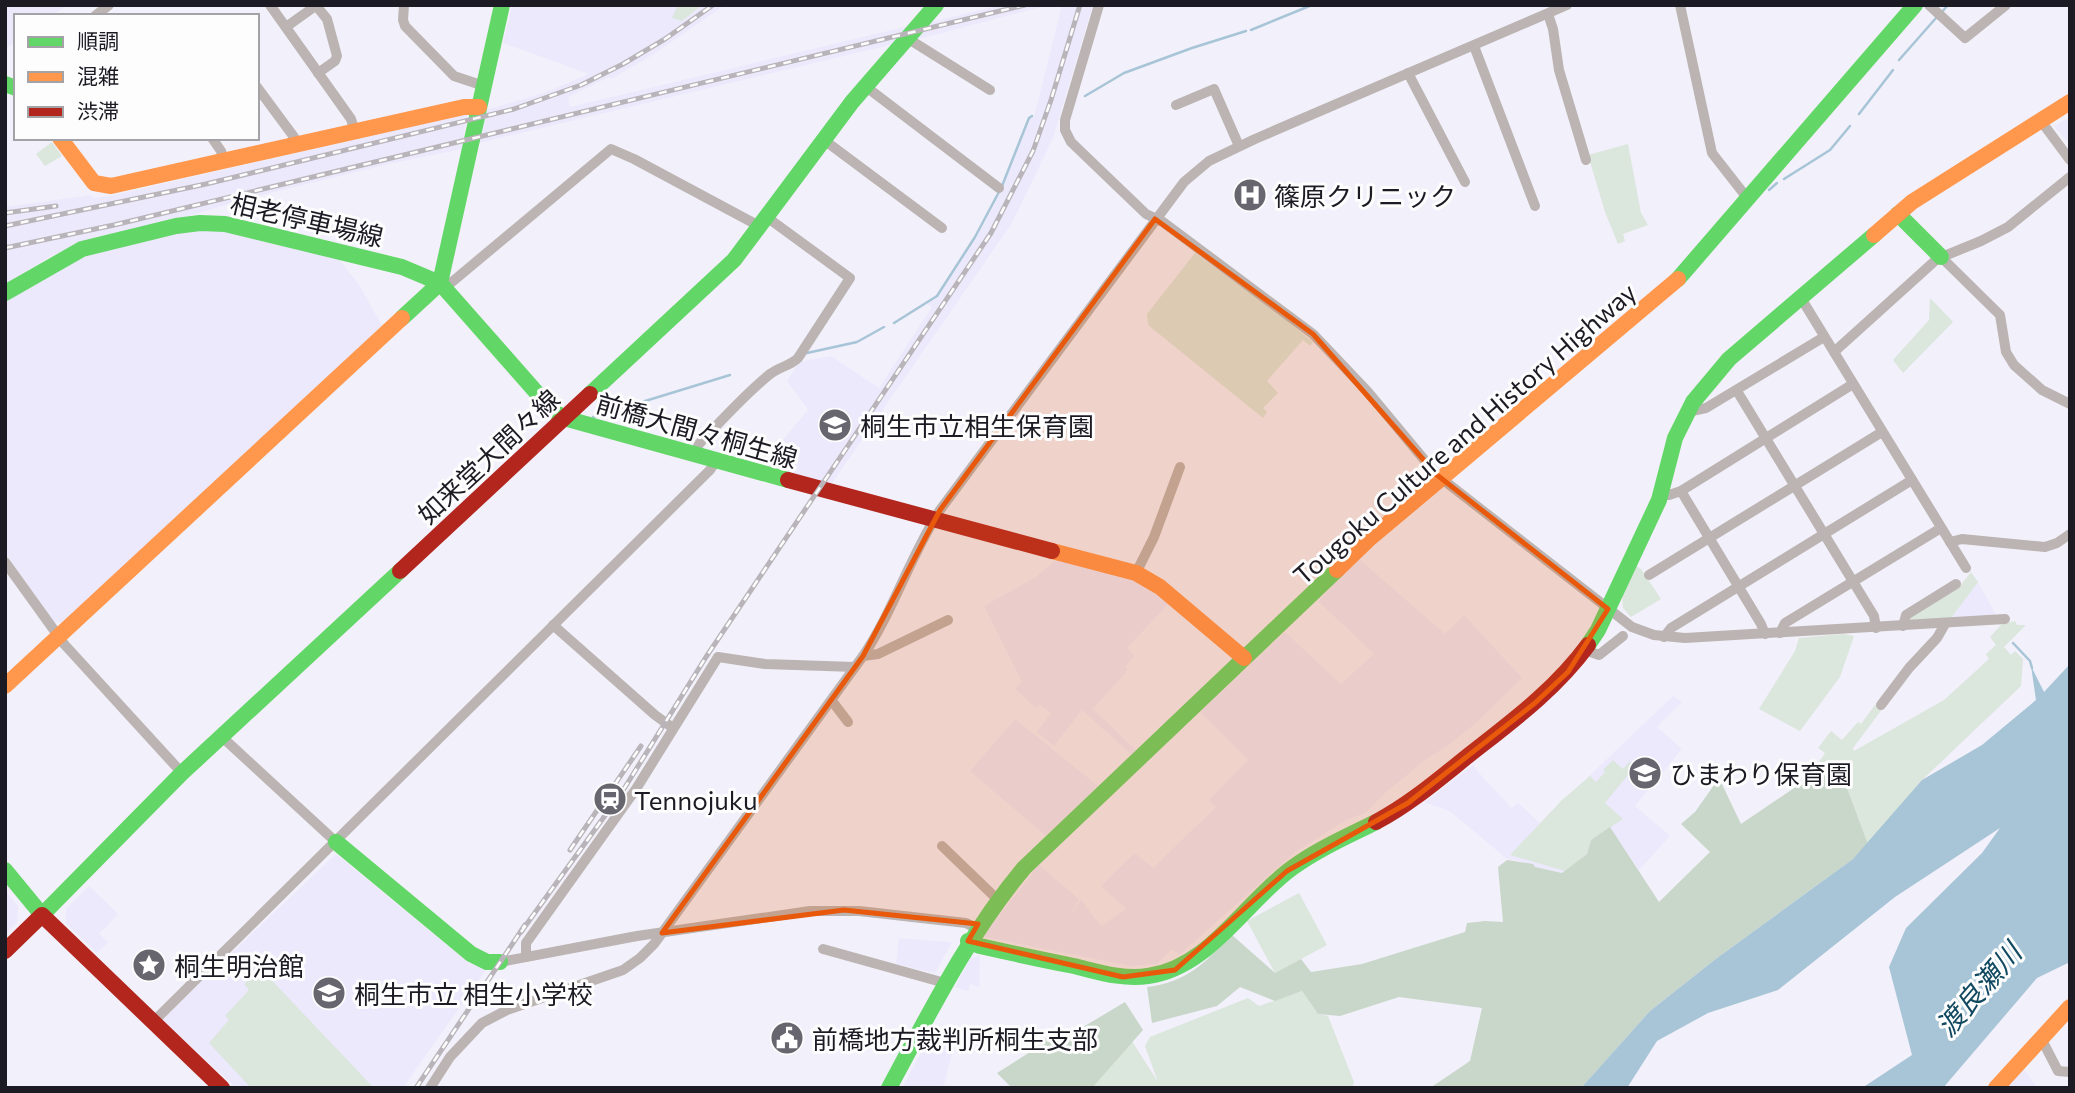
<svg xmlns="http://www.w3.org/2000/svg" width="2075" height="1093" font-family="Commissioner,'Noto Sans JP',sans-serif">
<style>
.built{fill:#ece9fc}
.green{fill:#dbe6dd}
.forest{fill:#c8d7c9}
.water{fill:#a7c5d7}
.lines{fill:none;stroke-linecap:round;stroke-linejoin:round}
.stream{stroke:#a7c5d7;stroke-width:2.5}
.street{stroke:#bbb4b2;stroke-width:10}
.fast{stroke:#63d668;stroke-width:16}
.slow{stroke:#ff974d;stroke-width:16}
.jam{stroke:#b3261e;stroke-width:16}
.rail-casing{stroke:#b8b4b9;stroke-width:5}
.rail{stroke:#fdfdfd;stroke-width:2.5;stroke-dasharray:8;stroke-linecap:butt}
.marked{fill:#e8590c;fill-opacity:0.2;stroke:#e8590c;stroke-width:5;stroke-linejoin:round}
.labels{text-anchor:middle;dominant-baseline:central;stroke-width:6;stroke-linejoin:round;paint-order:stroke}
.poi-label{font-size:26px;fill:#1c1a23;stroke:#fdfdfd;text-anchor:start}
.street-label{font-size:26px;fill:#1c1a23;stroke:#fdfdfd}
.water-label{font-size:28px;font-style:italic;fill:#104960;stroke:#fdfdfd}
</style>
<rect width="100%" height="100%" fill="#f2f0fa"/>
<!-- built -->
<g class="built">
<polygon points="5,5 67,5 52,16 16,16 16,41 5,49"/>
<polygon points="512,5 678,5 682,21 702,5 725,5 654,54 611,79 609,77 568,97 570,107 909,26 894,44 479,143 486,110 544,93 589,74 503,43"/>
<polygon points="1001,5 1049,5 918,39 917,36 928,23"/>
<polygon points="1062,5 1093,5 1053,138 1012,223 830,486 761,466 808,410 787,381 799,362 831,356 879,388 932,307 927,304 938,297 979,233 1000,194 1031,117 1034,117"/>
<polygon points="467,114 462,149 389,164 238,201 189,216 92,238 51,256 5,284 5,207 91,195 93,198 110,196"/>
<polygon points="2070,117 2070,145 2054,126"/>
<polygon points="191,228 249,235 337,257 360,286 382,326 63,622 54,622 5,553 5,298 74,256"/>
<polygon points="1057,559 1129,577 1169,603 1127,648 1134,656 1125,667 1128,670 1093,709 1136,750 1132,755 1082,710 1054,746 1037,732 1051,713 1039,704 1036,708 1015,689 1022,682 984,606 1036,577"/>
<polygon points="1359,559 1445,634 1464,615 1522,678 1477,722 1451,743 1425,760 1385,793 1365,813 1348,819 1295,852 1179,955 1172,949 1157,964 1131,966 985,937 986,932 1039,865 1079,899 1069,916 1081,900 1101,926 1126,909 1101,886 1135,853 1153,868 1216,807 1209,800 1248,760 1200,712 1285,632 1341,684 1374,654 1318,601"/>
<polygon points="1978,582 1996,615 1951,618"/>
<polygon points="1673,696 1682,702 1657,727 1682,749 1635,806 1670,836 1639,870 1610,828 1587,854 1562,873 1535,867 1532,864 1507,859 1451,812 1425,802 1473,765 1485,780 1512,808 1518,803 1540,823"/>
<polygon points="1015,719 1098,786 1046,836 970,771"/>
<polygon points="336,854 470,964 487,968 403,1088 236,1088 162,1019"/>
<polygon points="89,886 118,914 99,934 108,942 97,953 66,923 66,909"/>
<polygon points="5,890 18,906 17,922 6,934"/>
<polygon points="899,938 950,942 952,942 935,973 896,964"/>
<polygon points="980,955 979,987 970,984 968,991 955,987 968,963 972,958"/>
<polygon points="936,1024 954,1046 943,1088 902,1088"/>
<polygon points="2022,1066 2036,1086 2034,1088 2011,1088 2007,1083"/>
</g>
<!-- green -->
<g class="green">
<polygon points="678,5 702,5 682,21 672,18"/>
<polygon points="52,142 62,156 45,166 36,154"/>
<polygon points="1628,144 1641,213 1648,225 1623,234 1625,241 1618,244 1605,212 1588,155"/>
<polygon points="1195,253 1278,313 1313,342 1310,346 1303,340 1267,381 1278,393 1263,408 1267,412 1263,418 1148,325 1147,314"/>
<polygon points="1930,298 1953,322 1903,373 1893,360 1929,320"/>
<polygon points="1635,565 1641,569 1661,599 1631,617 1623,608 1622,595"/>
<polygon points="1971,572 1978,582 1951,618 1909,620 1909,618 1960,586"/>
<polygon points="2015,621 2017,625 2026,625 2004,647 2011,655 2015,651 2023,659 2021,686 1922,780 1868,844 1838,764 1813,771 1825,753 1818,748 1831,731 1842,740 1858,722 1861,724 1875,705 1883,708 1853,748 1854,751 1944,700 1989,659 1986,654 1996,645 1990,637 2002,624"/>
<polygon points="1843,634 1854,636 1840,677 1800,731 1759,709 1795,651 1799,638"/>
<polygon points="1613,760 1623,769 1630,761 1632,770 1605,803 1623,819 1591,840 1587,854 1565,871 1510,855 1562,800 1590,776 1596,782 1605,772 1603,770"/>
<polygon points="1299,893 1327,945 1275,973 1247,921"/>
<polygon points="261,969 374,1088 251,1088 209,1043 229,1020 225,1016 249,990 244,984"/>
<polygon points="1302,991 1318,1014 1328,1016 1354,1082 1352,1088 1032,1088 1121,1024 1158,1082 1145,1046 1150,1037 1248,998 1259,1006"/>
</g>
<!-- forest -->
<g class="forest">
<path d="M1838 764 1868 844 1853 859 1717 958 1650 1011 1581 1088H1430L1470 1061 1482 1008 1399 997 1340 1016 1318 1014 1302 991 1275 1001 1240 987 1217 1006 1152 1023 1147 987C1188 982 1204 963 1232 935L1275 973 1301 959 1311 972 1362 964 1465 932 1467 923 1485 921 1503 922 1498 867 1507 860 1533 864 1535 867 1562 873 1587 854 1591 840 1610 827 1659 902 1710 852 1681 824 1695 812 1719 778 1741 824 1806 780 1813 771Z"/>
<polygon points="1125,1002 1143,1030 1092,1088 1012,1088 997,1073 1038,1047 1041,1039 1073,1033"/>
</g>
<!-- water -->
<polygon class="water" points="2070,664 2070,962 2037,978 1943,1088 1862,1088 1912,1055 1889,967 1906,928 1982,853 2000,828 1895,897 1778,990 1708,1013 1657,1041 1627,1088 1581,1088 1650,1011 1717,958 1853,859 1922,780 1982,745 2036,700 2031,666 2044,692"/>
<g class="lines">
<!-- stream -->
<g class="stream">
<polyline points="1941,13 1948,5"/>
<polyline points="1251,30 1312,5"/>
<polyline points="1899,60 1936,18"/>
<polyline points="1085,96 1124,73 1192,48 1246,31"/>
<polyline points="1859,114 1893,70"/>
<polyline points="1784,179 1830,150 1850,126"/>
<polyline points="1002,186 1029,118 1032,116"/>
<polyline points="1769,190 1777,183"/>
<polyline points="894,323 937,296 975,237 999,192"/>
<polyline points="807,353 857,342 884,327"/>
<polyline points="593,417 730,375"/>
<polyline points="2013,643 2030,661 2032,668"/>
</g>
<!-- street -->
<g class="street">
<polyline points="270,5 351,119 355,132"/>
<polyline points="404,5 403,20 405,26 454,76 484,86"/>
<polyline points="1099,5 1065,120 1065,130 1071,142 1146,214 1163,222 1313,334 1368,392 1437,475 1632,627 1654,635 1685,638 2005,619"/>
<polyline points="1680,5 1712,153 1748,199"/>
<polyline points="1929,5 1965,38 2006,5"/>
<polyline points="1548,14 1553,29 1559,70 1586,160"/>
<polyline points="95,16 109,5"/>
<polyline points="286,27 314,7 318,8 327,19 337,56 335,61 318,73"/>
<polyline points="907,38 990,90"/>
<polyline points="1474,46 1535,206"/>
<polyline points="1408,73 1465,182"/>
<polyline points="865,86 999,188"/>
<polyline points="257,87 294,137 297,145"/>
<polyline points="1176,105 1214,89 1239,146"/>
<polyline points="2041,121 2070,160"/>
<polyline points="212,138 221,151 224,161"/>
<polyline points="824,140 942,228"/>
<polyline points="1941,257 2000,315 2006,352 2014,365 2042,390 2070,404"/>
<polyline points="440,283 452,282 611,149 634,159 761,227"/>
<polyline points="1801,298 1966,568"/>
<polyline points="1834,352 1937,259 1981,241 2008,227 2070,177"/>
<polyline points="1737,391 1874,616 1876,628"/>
<polyline points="1687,412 1706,408 1824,337"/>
<path d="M694 455 699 444C722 420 744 395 770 374 779 367 790 366 798 358L850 278 768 218"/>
<polyline points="1681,491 1761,624 1765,634"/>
<polyline points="1660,494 1669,495 1681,491 1853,384"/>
<polyline points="1950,542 1962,539 2045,547 2057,543 2070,534"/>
<polyline points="5,562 64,644 182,773"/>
<polyline points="1136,573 1154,537 1180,467"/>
<polyline points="1649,575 1882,432"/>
<polyline points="553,625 655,715 673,728"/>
<polyline points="1903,626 1906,615 1956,584"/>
<polyline points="1780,633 1785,623 1941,528"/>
<polyline points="1664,637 1671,628 1912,480"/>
<polyline points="1585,650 1599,655 1623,636"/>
<polyline points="863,656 878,654 948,620"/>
<polyline points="832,701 848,722"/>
<polyline points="1881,705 1909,668 1937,638 1945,624"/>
<polyline points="221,736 336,842"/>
<polyline points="942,846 997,899"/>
<polyline points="823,949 945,983"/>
<polyline points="526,957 526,943 636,789 718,657 765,664 855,667"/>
<polyline points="500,962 637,936 810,911 859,911 966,923 976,928"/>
<polyline points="152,1023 710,470 716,461"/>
<polyline points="2041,1038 2058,1071 2070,1072"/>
<path d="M430 1088 450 1057 482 1023 507 1010 623 970 640 958 654 944 863 656C894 610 910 556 940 510L1184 182 1209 161 1255 139 1567 5"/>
</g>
<!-- fast -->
<g class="fast">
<polyline points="502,5 440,283 551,409 564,418 788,480"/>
<polyline points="5,84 16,88"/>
<polyline points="1898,214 1941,257"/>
<polyline points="1678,279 1915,5"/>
<polyline points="5,293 82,249 176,226 200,223 225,224 402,267 440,283 402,318"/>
<polyline points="590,394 734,260 852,102 936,5"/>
<polyline points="1588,645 1598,630 1659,500 1675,438 1693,402 1729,359 1874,235"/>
<polyline points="336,842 471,954 487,962 500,962"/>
<polyline points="5,870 42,915 182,773 400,571"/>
<path d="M968 941 980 946C1011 953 1043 960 1074 966 1099 972 1123 980 1148 976 1209 968 1245 902 1292 868 1318 849 1348 836 1376 822"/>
<path d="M889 1088C930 1012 968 935 1024 868L1337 570"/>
</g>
<!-- slow -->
<g class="slow">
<polyline points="60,138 94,183 111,186 464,107 479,107"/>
<polyline points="1874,235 1912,202 2070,102"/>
<polyline points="1052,551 1136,573 1160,587 1244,658"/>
<polyline points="1337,570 1368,540 1678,279"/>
<polyline points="5,686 402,318"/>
<polyline points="1996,1088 2070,1007"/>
</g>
<!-- jam -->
<g class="jam">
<polyline points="788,480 1052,551"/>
<polyline points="400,571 590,394"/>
<path d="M1376 822C1410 804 1439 779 1469 755 1511 722 1555 690 1588 645"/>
<polyline points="5,951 42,915 222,1088"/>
</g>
<defs>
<g id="rail">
<polyline points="5,213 56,206"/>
<polyline points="5,226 206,184 514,109 581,85 623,64 665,39 713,5"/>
<polyline points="5,248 114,225 1025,5"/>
<polyline points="570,850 641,746"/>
<polyline points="521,932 622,792 706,657 991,233 1033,151 1051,100 1080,5"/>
<polyline points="416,1088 525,925"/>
</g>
</defs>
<!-- rail casing -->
<use href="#rail" class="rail-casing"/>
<!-- rail -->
<use href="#rail" class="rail"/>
</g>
<!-- marked area -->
<path class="marked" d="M1155 219 1313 334 1437 475 1608 609 1568 672 1535 703 1408 803 1287 871 1175 970 1123 977 968 941 978 924 844 910 662 933 863 656 940 510Z"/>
<!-- icons -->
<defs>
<symbol id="hospital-disc" viewBox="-11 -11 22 22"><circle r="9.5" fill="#67656e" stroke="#fdfdfd"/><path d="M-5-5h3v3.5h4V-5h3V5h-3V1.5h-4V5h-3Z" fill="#fff"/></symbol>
<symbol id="school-disc" viewBox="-11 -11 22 22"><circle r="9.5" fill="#67656e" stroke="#fdfdfd"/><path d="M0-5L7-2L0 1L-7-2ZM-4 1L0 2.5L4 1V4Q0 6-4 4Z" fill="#fff"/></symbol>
<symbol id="station-disc" viewBox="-11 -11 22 22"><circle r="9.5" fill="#67656e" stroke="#fdfdfd"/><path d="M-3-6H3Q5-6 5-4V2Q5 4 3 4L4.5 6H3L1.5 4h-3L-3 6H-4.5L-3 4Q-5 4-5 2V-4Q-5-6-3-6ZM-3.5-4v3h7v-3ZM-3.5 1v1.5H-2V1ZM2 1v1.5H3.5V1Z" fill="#fff"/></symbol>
<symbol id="sight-disc" viewBox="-11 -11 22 22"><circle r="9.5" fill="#67656e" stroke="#fdfdfd"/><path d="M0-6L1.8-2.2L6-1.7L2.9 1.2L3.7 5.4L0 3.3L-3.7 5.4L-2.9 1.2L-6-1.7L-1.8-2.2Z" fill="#fff"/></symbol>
<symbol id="civic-disc" viewBox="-11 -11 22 22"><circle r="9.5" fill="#67656e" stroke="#fdfdfd"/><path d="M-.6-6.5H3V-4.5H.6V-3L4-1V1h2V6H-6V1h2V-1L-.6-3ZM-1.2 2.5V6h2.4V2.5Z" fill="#fff"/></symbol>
</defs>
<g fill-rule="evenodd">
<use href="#hospital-disc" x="1231" y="176" width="38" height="38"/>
<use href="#school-disc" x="816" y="406" width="38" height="38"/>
<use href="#school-disc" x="1626" y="754" width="38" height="38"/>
<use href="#station-disc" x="591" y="780" width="38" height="38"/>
<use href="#sight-disc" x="130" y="946" width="38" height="38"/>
<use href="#school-disc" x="310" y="974" width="38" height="38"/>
<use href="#civic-disc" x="768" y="1019" width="38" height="38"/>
</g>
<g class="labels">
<!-- poi labels -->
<g class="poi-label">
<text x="1274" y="195">篠原クリニック</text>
<text x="860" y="425">桐生市立相生保育園</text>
<text x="1670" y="773">ひまわり保育園</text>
<text x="634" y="799">Tennojuku</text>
<text x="174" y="965">桐生明治館</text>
<text x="354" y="993">桐生市立 相生小学校</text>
<text x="812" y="1038">前橋地方裁判所桐生支部</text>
</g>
<!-- street labels -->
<g class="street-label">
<text transform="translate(307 219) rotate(13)">相老停車場線</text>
<text transform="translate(697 430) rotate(16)">前橋大間々桐生線</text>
<text transform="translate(1464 433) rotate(-41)">Tougoku Culture and History Highway</text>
<text transform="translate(488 456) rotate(-43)">如来堂大間々線</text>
</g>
<!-- water labels -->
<g class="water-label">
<text transform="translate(1978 989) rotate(-49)">渡良瀬川</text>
</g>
</g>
<!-- border -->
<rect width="2075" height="1093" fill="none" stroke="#1c1a23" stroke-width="14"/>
<!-- legend -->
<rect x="14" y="14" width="245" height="126" fill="#fdfdfd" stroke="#a3a2a6" stroke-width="2"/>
<rect x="28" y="37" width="35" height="10" fill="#63d668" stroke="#a3a2a6" stroke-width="2"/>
<text x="77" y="49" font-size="21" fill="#1c1a23">順調</text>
<rect x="28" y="72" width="35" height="10" fill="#ff974d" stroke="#a3a2a6" stroke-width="2"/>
<text x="77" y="84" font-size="21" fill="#1c1a23">混雑</text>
<rect x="28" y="107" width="35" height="10" fill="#b3261e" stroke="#a3a2a6" stroke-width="2"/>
<text x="77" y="119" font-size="21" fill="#1c1a23">渋滞</text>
</svg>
